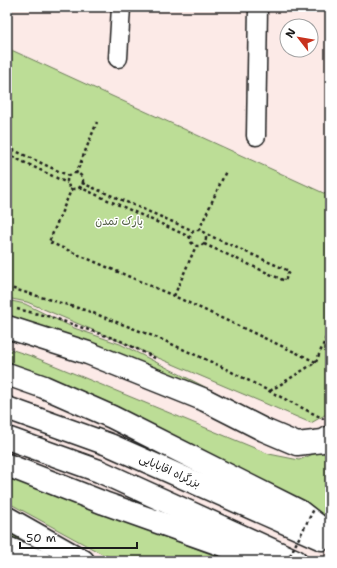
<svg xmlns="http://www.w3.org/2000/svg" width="337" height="568" font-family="'Shantell Sans','Playpen Sans Arabic',sans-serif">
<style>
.green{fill:#bcdd96;stroke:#6c7c59}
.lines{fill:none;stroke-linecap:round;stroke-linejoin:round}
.street-casing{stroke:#1c1c1c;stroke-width:21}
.secondary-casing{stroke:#1c1c1c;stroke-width:25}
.highway-casing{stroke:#1c1c1c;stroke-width:25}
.path{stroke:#1c1c1c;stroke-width:2.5;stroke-dasharray:3 3;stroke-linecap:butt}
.street{stroke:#fff;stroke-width:18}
.secondary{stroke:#fff;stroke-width:22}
.highway{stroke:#fff;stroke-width:22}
.path-bridge{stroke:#1c1c1c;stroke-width:2.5;stroke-dasharray:3 3;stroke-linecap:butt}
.labels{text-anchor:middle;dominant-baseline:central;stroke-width:3;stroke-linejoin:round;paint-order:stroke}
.park-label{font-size:11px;fill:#546047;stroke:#fff}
.street-label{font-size:11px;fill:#1c1c1c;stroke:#fff}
</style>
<rect width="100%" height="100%" fill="#fceae7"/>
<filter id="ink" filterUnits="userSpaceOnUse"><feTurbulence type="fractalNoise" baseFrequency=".025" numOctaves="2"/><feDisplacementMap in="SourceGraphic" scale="8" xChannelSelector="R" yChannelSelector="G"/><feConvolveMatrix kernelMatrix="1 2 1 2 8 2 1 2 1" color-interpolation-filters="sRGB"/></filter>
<g filter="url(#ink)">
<!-- green -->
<g class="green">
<polygon points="7,48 330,196 330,412 311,423 27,302 7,298"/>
<polygon points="7,300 25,304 74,328 120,344 306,438 7,323"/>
<polygon points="7,348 34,357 269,454 299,460 330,447 330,524 7,370"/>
<polygon points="7,477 229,561 120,561 102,554 7,502"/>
<polygon points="7,529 65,561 60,561 7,540"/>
</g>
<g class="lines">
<defs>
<g id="street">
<polyline points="118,58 121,7"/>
<polyline points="256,136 258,7"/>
</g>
<g id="secondary">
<polyline points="7,327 88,353 205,400 264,430 297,444 323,441 330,437"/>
<polyline points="7,518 83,561"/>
<polyline points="7,548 40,561"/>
</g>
<g id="highway">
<polyline points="7,374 44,387 112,417 299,511 330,535"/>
<polyline points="7,408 110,445 322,539"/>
<polyline points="7,438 99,471 296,561"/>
<polyline points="7,465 104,503 259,558"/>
</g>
</defs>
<!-- street casing -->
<use href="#street" class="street-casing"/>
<!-- secondary casing -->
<use href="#secondary" class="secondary-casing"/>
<!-- highway casing -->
<use href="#highway" class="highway-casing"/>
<!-- path -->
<g class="path">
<polyline points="7,147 69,176"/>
<polyline points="7,154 67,183"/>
<circle cx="75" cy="181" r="8"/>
<polyline points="76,174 97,122"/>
<polyline points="82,183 194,231"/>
<polyline points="79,187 190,237"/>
<polyline points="72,188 49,242 174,296 316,362"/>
<circle cx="198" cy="238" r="8"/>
<polyline points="199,230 226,171"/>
<polyline points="204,244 285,281 289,271 206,234"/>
<polyline points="7,287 88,311 158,338 218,365 324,419"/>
<polyline points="174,296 196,246"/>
<polyline points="17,309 51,317 121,341 157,359"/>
<polyline points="270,391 316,362 330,328"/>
</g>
<!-- street -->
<use href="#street" class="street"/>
<!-- secondary -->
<use href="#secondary" class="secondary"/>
<!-- highway -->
<use href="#highway" class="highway"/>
<!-- path-bridge -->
<polyline class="path-bridge" points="287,561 314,509"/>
</g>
</g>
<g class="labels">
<!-- park labels -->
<g class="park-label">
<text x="119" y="221">پارک تمدن</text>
</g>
<!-- street labels -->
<g class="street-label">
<text transform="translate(170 471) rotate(24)">بزرگراه اقابابایی</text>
</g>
</g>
<!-- margin -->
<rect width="337" height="568" fill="none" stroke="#fff" stroke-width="24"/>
<rect x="12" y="12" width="313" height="544" fill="none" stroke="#1c1c1c" stroke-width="1.5" filter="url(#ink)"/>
<!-- north arrow -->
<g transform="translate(299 38) rotate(301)"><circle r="19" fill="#ffffff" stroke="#a4a4a4"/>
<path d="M0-3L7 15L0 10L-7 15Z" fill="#c8321e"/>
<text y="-6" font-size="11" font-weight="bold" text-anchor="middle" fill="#1c1c1c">N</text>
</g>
<!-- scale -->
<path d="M20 542v6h117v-6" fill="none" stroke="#1c1c1c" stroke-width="2"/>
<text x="26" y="542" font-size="12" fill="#1c1c1c" stroke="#ffffff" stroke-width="3" paint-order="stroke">50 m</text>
</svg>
